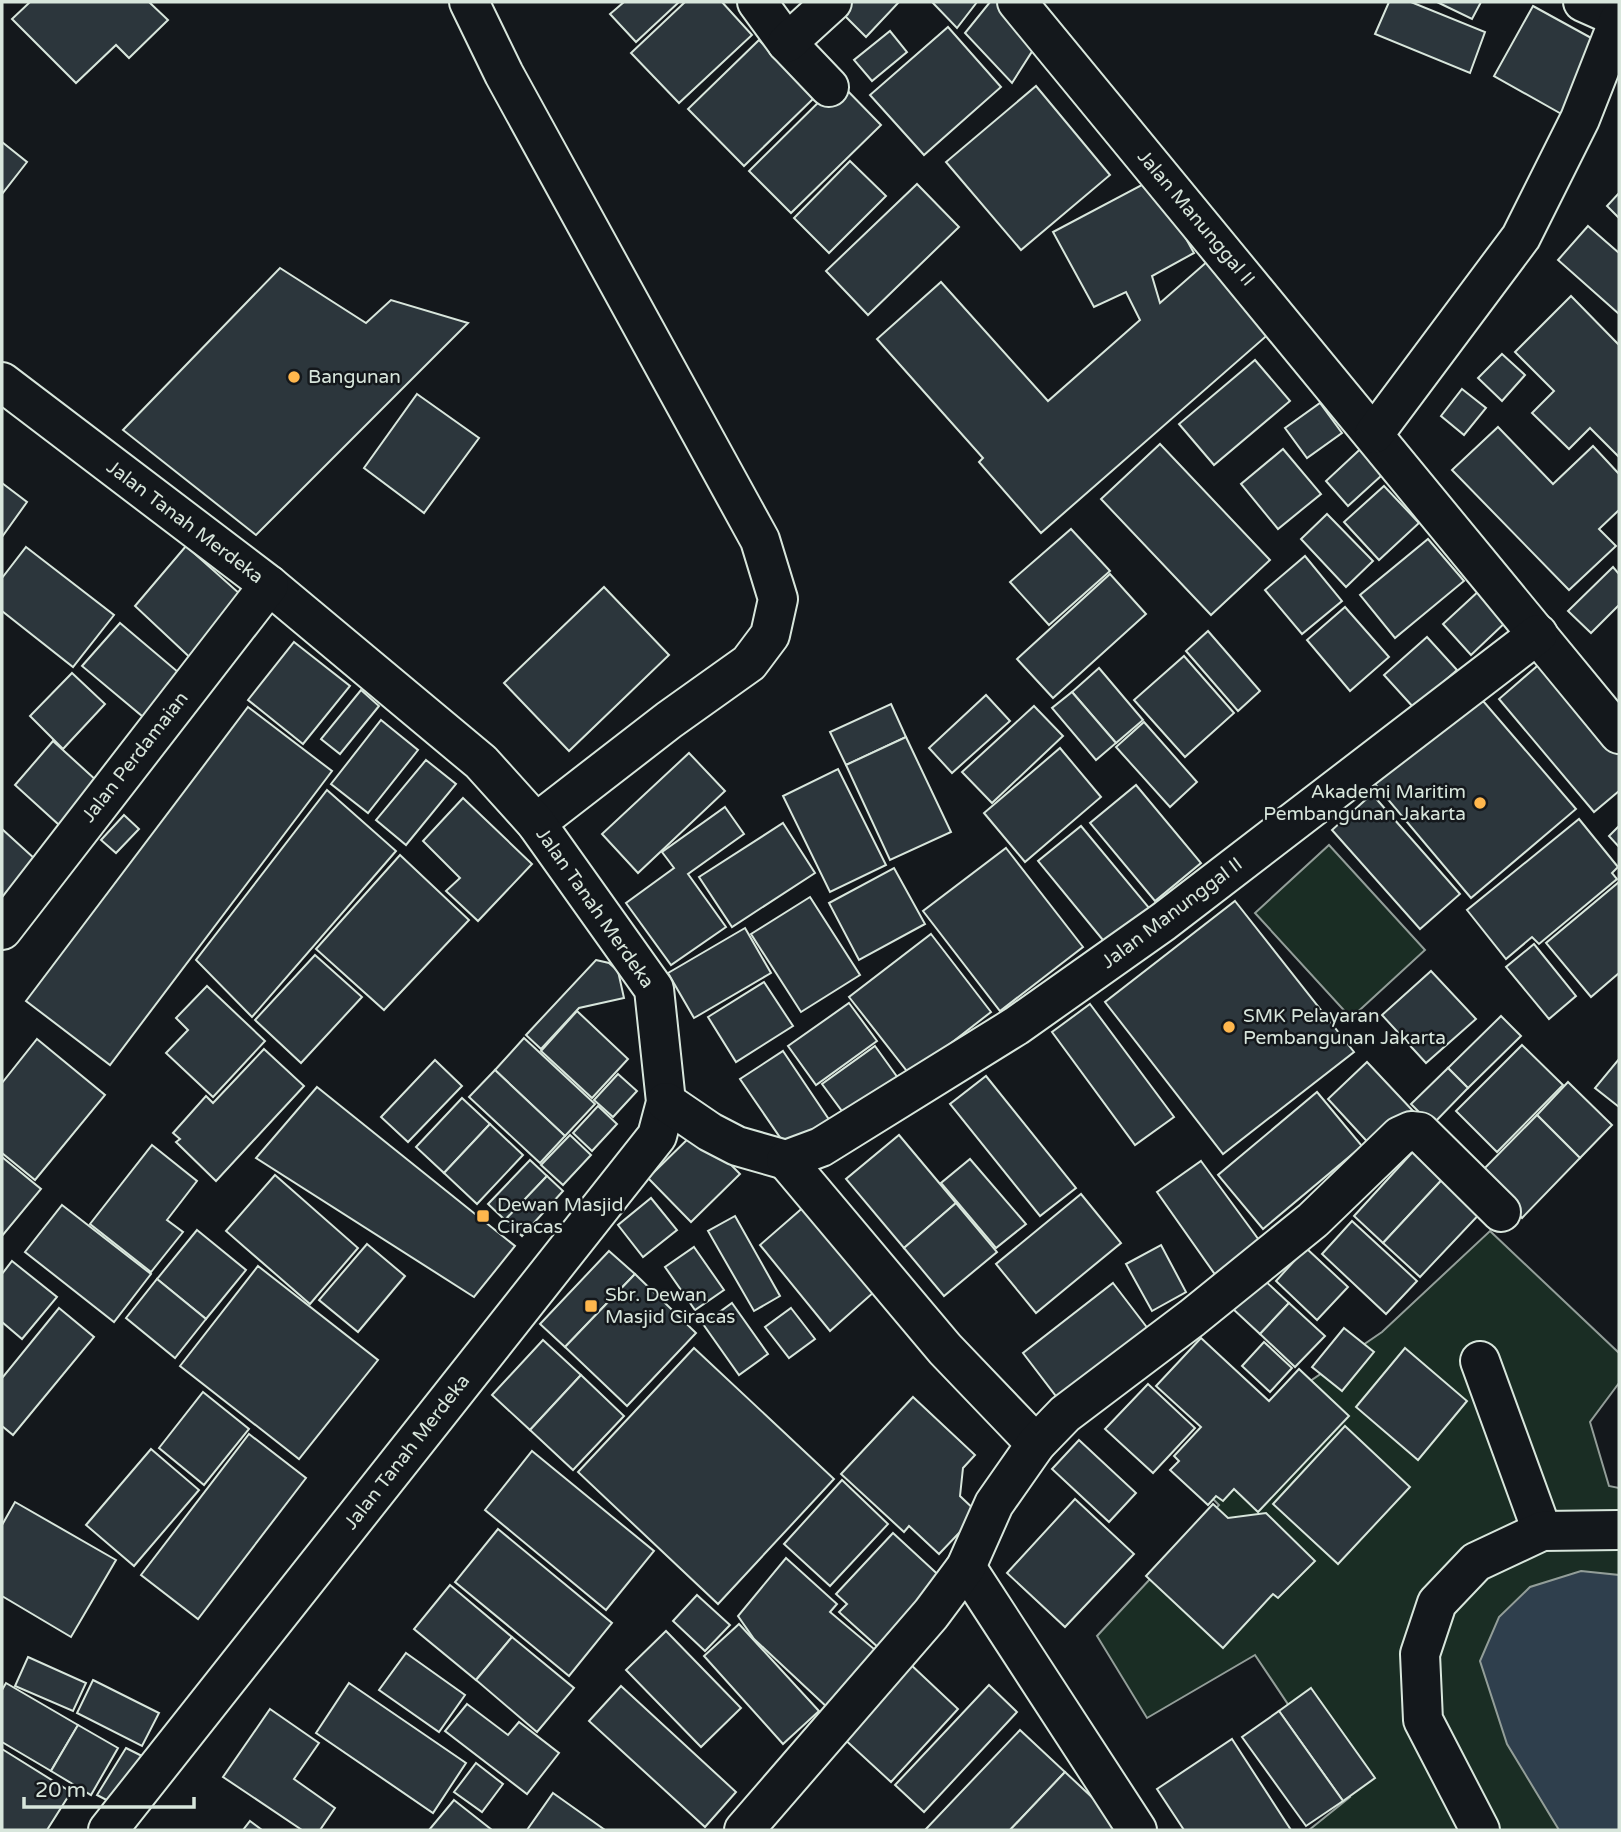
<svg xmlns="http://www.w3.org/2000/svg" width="1621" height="1832" font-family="'Varela Round',sans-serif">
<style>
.green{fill:#1a2d24;stroke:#939e99;stroke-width:2}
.water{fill:#2f3f4d;stroke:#939e99;stroke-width:2}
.building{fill:#2c363c;stroke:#d8e6dc;stroke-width:2}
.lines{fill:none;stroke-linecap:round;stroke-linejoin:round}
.minor-casing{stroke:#d8e6dc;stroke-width:42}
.minor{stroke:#14181c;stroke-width:38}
.poi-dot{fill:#ffb74d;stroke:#14181c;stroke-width:2.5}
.labels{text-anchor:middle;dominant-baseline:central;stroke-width:5;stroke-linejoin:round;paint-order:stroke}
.street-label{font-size:19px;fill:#d8e6dc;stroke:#14181c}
.poi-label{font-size:19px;fill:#d8e6dc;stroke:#14181c;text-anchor:start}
</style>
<rect width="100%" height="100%" fill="#14181c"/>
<!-- green -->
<g class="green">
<polygon points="1329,845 1425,950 1351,1018 1255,913"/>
<polygon points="1490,1231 1619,1353 1619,1383 1590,1422 1609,1486 1619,1488 1619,1830 1309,1830 1350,1797 1255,1655 1147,1718 1097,1636 1219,1505 1183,1468 1382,1332"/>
</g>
<!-- water -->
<polygon class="water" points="1581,1571 1619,1575 1619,1830 1559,1830 1507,1744 1480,1661 1499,1617 1530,1587"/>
<!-- building -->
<g class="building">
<polygon points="30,2 149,2 168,20 129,58 116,45 76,83 12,19"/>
<polygon points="624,2 679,2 636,42 610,14"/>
<polygon points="685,2 722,2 752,35 679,103 631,53"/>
<polygon points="845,2 899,2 866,37 838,9"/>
<polygon points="932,2 977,2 957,28"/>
<polygon points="990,2 1007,2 1040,39 1012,83 965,33"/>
<polygon points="1389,2 1411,2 1485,32 1470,73 1375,34"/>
<polygon points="1437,2 1481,2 1472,19"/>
<polygon points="1533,6 1604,45 1565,116 1494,76"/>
<polygon points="948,27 1001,87 924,155 870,95"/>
<polygon points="890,31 907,52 872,81 854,60"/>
<polygon points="759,40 815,97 744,166 688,109"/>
<polygon points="839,82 881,125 791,213 749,171"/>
<polygon points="1036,86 1110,175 1021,250 946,162"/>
<polygon points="2,142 27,162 2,194"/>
<polygon points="850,161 886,196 829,253 794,218"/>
<polygon points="1153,179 1194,253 1152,276 1160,303 1217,253 1280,324 1041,533 979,462 983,458 877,339 941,282 1048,401 1140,320 1126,292 1094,307 1053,232"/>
<polygon points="917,184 959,227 868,315 826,271"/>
<polygon points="1619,193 1619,218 1607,206"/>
<polygon points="1588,226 1619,253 1619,314 1558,260"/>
<polygon points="280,268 366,323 391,300 468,323 256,535 123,430"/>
<polygon points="1571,296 1619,345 1619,457 1590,428 1569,449 1532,413 1554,391 1515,352"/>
<polygon points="1502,354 1525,375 1502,401 1478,378"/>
<polygon points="1255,360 1290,401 1214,465 1179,424"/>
<polygon points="1462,389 1486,408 1464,435 1441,416"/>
<polygon points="417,394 479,438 424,513 364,468"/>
<polygon points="1320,403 1342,433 1307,458 1285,428"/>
<polygon points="1498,427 1553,484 1593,446 1619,474 1619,510 1599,529 1616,546 1569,590 1452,470"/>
<polygon points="1369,441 1392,466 1348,506 1326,481"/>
<polygon points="1160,444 1270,560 1211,615 1101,499"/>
<polygon points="1283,449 1321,494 1278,529 1241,484"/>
<polygon points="2,483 27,502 2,537"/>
<polygon points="1384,486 1419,523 1379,560 1344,522"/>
<polygon points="1327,514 1373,561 1346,587 1301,539"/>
<polygon points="1071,529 1110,571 1049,625 1010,582"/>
<polygon points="1428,539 1464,581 1395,638 1360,595"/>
<polygon points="186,546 249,602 198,665 135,606"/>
<polygon points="26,547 114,615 73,667 2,611 2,578"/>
<polygon points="1305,556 1342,601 1302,634 1265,590"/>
<polygon points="1613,567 1619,574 1619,605 1591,633 1568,611"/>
<polygon points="1110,574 1146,614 1053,698 1017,659"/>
<polygon points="604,587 669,655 569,751 504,683"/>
<polygon points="1481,589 1509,619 1471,655 1443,624"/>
<polygon points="1345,607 1389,657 1350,691 1307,640"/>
<polygon points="120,623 191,683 154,726 82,666"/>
<polygon points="1208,631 1260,691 1238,711 1186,651"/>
<polygon points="1427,637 1457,670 1414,708 1384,675"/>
<polygon points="294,642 350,686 303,744 248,700"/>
<polygon points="1184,656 1234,713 1185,757 1134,700"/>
<polygon points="1543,661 1619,752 1619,791 1594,812 1499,699"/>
<polygon points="1099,668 1143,720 1116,743 1072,692"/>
<polygon points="72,673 105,704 63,749 30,716"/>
<polygon points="361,690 379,706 340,754 321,739"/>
<polygon points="1072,692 1116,743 1096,760 1052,708"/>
<polygon points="986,695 1010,721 952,773 929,748"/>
<polygon points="1472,702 1484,702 1576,809 1471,898 1369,777"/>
<polygon points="891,704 906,737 846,765 830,732"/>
<polygon points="1034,706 1063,736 992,803 962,772"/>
<polygon points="248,707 332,771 110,1065 26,1001"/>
<polygon points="381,720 418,750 368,813 331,784"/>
<polygon points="1144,722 1197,782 1170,807 1116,747"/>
<polygon points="906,737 951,832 890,860 846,765"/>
<polygon points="53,741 108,791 69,834 15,785"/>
<polygon points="1060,748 1101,797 1025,862 984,813"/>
<polygon points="689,753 725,791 638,873 602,834"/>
<polygon points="426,760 456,784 406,845 376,820"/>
<polygon points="838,769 886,865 830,892 783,796"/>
<polygon points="1136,785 1201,863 1155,901 1090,823"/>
<polygon points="327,790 396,851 252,1017 196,960"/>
<polygon points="1372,794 1460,894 1420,929 1332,830"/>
<polygon points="463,798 532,864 478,921 446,891 460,878 423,841"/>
<polygon points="725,807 744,834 688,874 726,927 671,965 626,903 674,868 662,852"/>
<polygon points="124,815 139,829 116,853 101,840"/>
<polygon points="1579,819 1618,867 1612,873 1617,879 1539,944 1532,937 1506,959 1467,910"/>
<polygon points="783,823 815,873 732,927 699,877"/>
<polygon points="1081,826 1150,909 1107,945 1038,861"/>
<polygon points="1619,826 1619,847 1609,836"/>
<polygon points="2,829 46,869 2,911"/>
<polygon points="1006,848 1083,947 1000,1011 923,911"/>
<polygon points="400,855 469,920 384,1010 316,949"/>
<polygon points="894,868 925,924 859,960 829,903"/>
<polygon points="1619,882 1619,973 1591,997 1546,943"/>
<polygon points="810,897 860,975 801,1012 751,934"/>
<polygon points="1235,901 1354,1052 1223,1154 1105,1002"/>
<polygon points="745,928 771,973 694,1018 668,973"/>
<polygon points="931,934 991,1012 910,1075 849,997"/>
<polygon points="1534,944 1576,996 1549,1019 1506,967"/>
<polygon points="315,955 362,997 301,1063 255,1020"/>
<polygon points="596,960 609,963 618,971 624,998 579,1008 541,1049 526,1035"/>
<polygon points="1431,971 1476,1019 1426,1063 1382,1015"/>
<polygon points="764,982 793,1026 736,1062 708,1017"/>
<polygon points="207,986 265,1041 213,1097 166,1053 188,1030 176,1018"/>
<polygon points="849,1003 877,1041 816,1085 788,1046"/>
<polygon points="1090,1004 1174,1117 1135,1145 1052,1032"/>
<polygon points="577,1011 628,1059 592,1098 541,1051"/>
<polygon points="1501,1016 1521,1036 1468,1088 1448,1068"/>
<polygon points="524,1038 595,1104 565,1136 495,1070"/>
<polygon points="37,1039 105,1095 35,1180 2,1153 2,1083"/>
<polygon points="1522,1045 1563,1085 1497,1152 1456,1111"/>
<polygon points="875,1046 903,1085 850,1122 822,1084"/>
<polygon points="264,1049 304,1086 216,1181 176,1142 180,1139 173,1133 206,1096 213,1103"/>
<polygon points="783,1051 832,1124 790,1152 740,1079"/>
<polygon points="1619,1059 1619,1107 1595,1088"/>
<polygon points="435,1060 462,1086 408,1142 381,1117"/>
<polygon points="1367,1062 1414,1112 1374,1149 1328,1099"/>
<polygon points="1448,1068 1468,1088 1432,1125 1411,1104"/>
<polygon points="495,1070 565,1136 540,1163 469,1097"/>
<polygon points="618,1074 637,1091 613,1117 594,1100"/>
<polygon points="986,1076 1076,1188 1040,1216 950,1104"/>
<polygon points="1568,1082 1612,1125 1580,1158 1537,1115"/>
<polygon points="317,1087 515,1246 474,1297 256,1158"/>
<polygon points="1317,1092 1362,1146 1263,1229 1218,1175"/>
<polygon points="462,1098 490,1124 444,1173 416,1147"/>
<polygon points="598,1106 617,1124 592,1151 573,1133"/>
<polygon points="1537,1115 1580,1158 1522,1218 1478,1175"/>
<polygon points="490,1124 523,1155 477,1204 444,1173"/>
<polygon points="697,1130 740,1174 691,1222 648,1178"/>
<polygon points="570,1135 591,1155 563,1185 541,1165"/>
<polygon points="899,1135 956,1203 904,1248 846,1179"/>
<polygon points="1420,1144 1450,1171 1383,1243 1354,1216"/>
<polygon points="152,1145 197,1181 167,1220 183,1232 151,1272 90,1224"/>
<polygon points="2,1157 41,1189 2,1236"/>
<polygon points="970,1159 1026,1224 996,1248 941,1183"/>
<polygon points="530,1160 547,1176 505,1220 488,1204"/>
<polygon points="1201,1161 1267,1251 1221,1283 1157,1192"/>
<polygon points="1450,1171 1487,1206 1420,1277 1383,1243"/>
<polygon points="275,1175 358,1248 310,1304 226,1231"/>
<polygon points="547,1176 563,1191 522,1236 505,1220"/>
<polygon points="1081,1194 1121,1243 1036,1313 996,1264"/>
<polygon points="651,1198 677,1230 643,1257 618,1225"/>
<polygon points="814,1198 883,1284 830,1331 760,1245"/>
<polygon points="956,1203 997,1252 944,1296 904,1248"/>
<polygon points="62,1205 151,1274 114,1322 25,1252"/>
<polygon points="735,1216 780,1296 754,1311 708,1231"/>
<polygon points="1352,1221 1417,1281 1386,1314 1322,1254"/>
<polygon points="197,1230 246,1270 206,1319 157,1279"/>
<polygon points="367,1244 405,1276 358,1332 319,1300"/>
<polygon points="1161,1245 1186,1292 1152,1311 1126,1264"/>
<polygon points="694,1247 724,1290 695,1310 665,1267"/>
<polygon points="1306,1248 1348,1287 1317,1320 1276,1281"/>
<polygon points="609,1251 635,1274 565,1347 540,1324"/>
<polygon points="12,1261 57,1297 22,1339 2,1322 2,1274"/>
<polygon points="258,1266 378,1360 299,1459 180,1366"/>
<polygon points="635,1274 696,1333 627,1406 565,1347"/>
<polygon points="1262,1278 1289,1303 1260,1334 1233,1309"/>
<polygon points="157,1279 206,1319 175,1358 126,1318"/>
<polygon points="1113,1283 1152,1334 1062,1404 1023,1353"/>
<polygon points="732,1303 768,1354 739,1375 703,1324"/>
<polygon points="1289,1303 1325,1336 1295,1367 1260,1334"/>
<polygon points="59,1308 94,1337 13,1435 2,1426 2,1378"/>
<polygon points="791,1308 815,1339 789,1358 765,1327"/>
<polygon points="1344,1328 1374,1352 1342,1391 1312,1367"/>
<polygon points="1201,1338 1269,1401 1299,1369 1349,1416 1258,1512 1234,1489 1223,1501 1216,1496 1208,1505 1170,1470 1179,1461 1174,1456 1201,1427 1156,1386"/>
<polygon points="543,1340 581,1375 530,1430 492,1395"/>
<polygon points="1264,1342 1292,1368 1270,1392 1242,1366"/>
<polygon points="694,1348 834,1479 718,1604 578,1472"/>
<polygon points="1405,1348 1467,1401 1418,1460 1356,1407"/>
<polygon points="581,1375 624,1416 573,1470 530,1430"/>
<polygon points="1148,1384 1195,1428 1153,1473 1105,1429"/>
<polygon points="203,1392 249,1429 204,1485 159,1448"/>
<polygon points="913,1397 975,1455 963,1468 960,1496 978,1513 939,1554 909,1526 904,1532 841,1474"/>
<polygon points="1345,1426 1410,1487 1338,1564 1273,1504"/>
<polygon points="249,1434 306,1478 198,1619 141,1575"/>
<polygon points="1079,1440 1136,1493 1109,1522 1052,1469"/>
<polygon points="151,1449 199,1490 134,1566 86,1525"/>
<polygon points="532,1451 654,1551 606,1610 485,1510"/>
<polygon points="842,1480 888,1524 830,1586 784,1544"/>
<polygon points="1075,1499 1134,1554 1065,1627 1007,1573"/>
<polygon points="15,1502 116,1560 71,1637 2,1596 2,1525"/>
<polygon points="1213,1504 1228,1518 1266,1513 1315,1561 1278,1598 1273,1594 1223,1648 1146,1576"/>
<polygon points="498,1529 612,1623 569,1676 455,1582"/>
<polygon points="893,1533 945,1581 880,1649 839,1612 847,1604 836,1594"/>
<polygon points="786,1558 837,1604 830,1612 880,1654 829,1709 754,1639 738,1616"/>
<polygon points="450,1585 512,1637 476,1680 414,1629"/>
<polygon points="697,1595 730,1625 705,1651 673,1621"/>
<polygon points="739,1624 819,1711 783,1744 704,1656"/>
<polygon points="666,1631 741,1708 701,1747 626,1670"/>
<polygon points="512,1637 574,1688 537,1732 476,1680"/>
<polygon points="406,1653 465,1695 439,1732 379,1690"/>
<polygon points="28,1657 86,1683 73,1711 15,1686"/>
<polygon points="909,1663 958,1709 891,1782 841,1736"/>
<polygon points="93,1680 159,1713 142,1746 77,1713"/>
<polygon points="6,1683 78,1725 51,1771 2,1742 2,1690"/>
<polygon points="349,1683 466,1763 433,1813 316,1733"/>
<polygon points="989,1685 1017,1712 924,1812 895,1785"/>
<polygon points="621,1686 736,1792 705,1827 589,1721"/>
<polygon points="1311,1688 1375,1778 1343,1801 1279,1711"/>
<polygon points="467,1704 508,1735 519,1722 559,1753 527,1794 445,1731"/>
<polygon points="270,1709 319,1743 294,1779 335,1808 320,1830 302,1830 223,1777"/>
<polygon points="1279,1711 1343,1801 1306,1826 1242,1737"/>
<polygon points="78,1725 118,1748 91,1795 51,1771"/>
<polygon points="1020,1730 1065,1772 1010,1830 925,1830"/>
<polygon points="1232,1739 1291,1830 1184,1830 1157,1789"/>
<polygon points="126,1748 142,1756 114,1804 97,1795"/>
<polygon points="2,1749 71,1792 47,1830 2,1830"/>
<polygon points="476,1763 503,1784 482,1812 454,1792"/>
<polygon points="1065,1772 1127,1830 1010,1830"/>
<polygon points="553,1793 605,1830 527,1830"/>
<polygon points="454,1800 492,1830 429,1830"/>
<polygon points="250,1821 262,1830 243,1830"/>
</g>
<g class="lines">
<defs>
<g id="minor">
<polyline points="469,2 504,74 760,540 778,599 770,635 749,663 669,720 536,823"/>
<polyline points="757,2 787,43 829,87"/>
<polyline points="1017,2 1619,734"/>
<polyline points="1583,2 1619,18"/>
<polyline points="787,43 832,2"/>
<polyline points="2,382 269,585 481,762 536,823 654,989 666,1102 657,1136 108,1830"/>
<polyline points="1374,434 1521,237 1580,119 1619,20"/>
<polyline points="2,930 269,585"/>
<polyline points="666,1102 710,1132 737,1146 786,1160"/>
<polyline points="1480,1361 1542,1531"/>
<polyline points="1036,1444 945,1349 786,1160 821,1147 1016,1026 1163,922 1538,634"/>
<polyline points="966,1567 1137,1830"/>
<polyline points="744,1830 931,1614 966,1567 994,1504 1036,1444 1065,1414 1192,1318 1313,1220 1400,1136 1411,1131 1420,1132 1501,1212"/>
<polyline points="1480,1830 1423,1720 1420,1654 1437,1603 1476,1562 1542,1531 1619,1530"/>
</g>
</defs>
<!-- minor casing -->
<use href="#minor" class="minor-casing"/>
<!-- minor -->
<use href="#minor" class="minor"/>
</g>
<!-- markers -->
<g class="poi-dot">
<circle cx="294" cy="377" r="7"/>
<circle cx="1480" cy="803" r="7"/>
<circle cx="1229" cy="1027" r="7"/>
<rect x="476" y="1209" width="14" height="14" rx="3.5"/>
<rect x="584" y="1299" width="14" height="14" rx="3.5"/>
</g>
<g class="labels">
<!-- street labels -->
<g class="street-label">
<text transform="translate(1196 218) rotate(50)">Jalan Manunggal II</text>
<text transform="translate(185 522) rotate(37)">Jalan Tanah Merdeka</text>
<text transform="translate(135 757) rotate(-52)">Jalan Perdamaian</text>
<text transform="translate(595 908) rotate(55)">Jalan Tanah Merdeka</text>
<text transform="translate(1172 913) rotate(-37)">Jalan Manunggal II</text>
<text transform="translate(407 1452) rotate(-52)">Jalan Tanah Merdeka</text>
</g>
<!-- poi labels -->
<g class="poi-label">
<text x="308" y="377">Bangunan</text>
<text x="1466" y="792" text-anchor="end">Akademi Maritim<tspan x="1466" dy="22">Pembangunan Jakarta</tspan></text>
<text x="1243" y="1016">SMK Pelayaran<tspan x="1243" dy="22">Pembangunan Jakarta</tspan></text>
<text x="497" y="1205">Dewan Masjid<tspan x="497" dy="22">Ciracas</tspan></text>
<text x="605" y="1295">Sbr. Dewan<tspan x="605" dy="22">Masjid Ciracas</tspan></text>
</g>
</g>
<!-- border -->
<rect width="1621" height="1832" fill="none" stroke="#d8e6dc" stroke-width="7"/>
<!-- scale -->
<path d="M24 1797v10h170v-10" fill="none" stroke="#d8e6dc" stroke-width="3.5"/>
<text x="35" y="1797" font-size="21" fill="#d8e6dc" stroke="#14181c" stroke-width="5" paint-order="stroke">20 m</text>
</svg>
